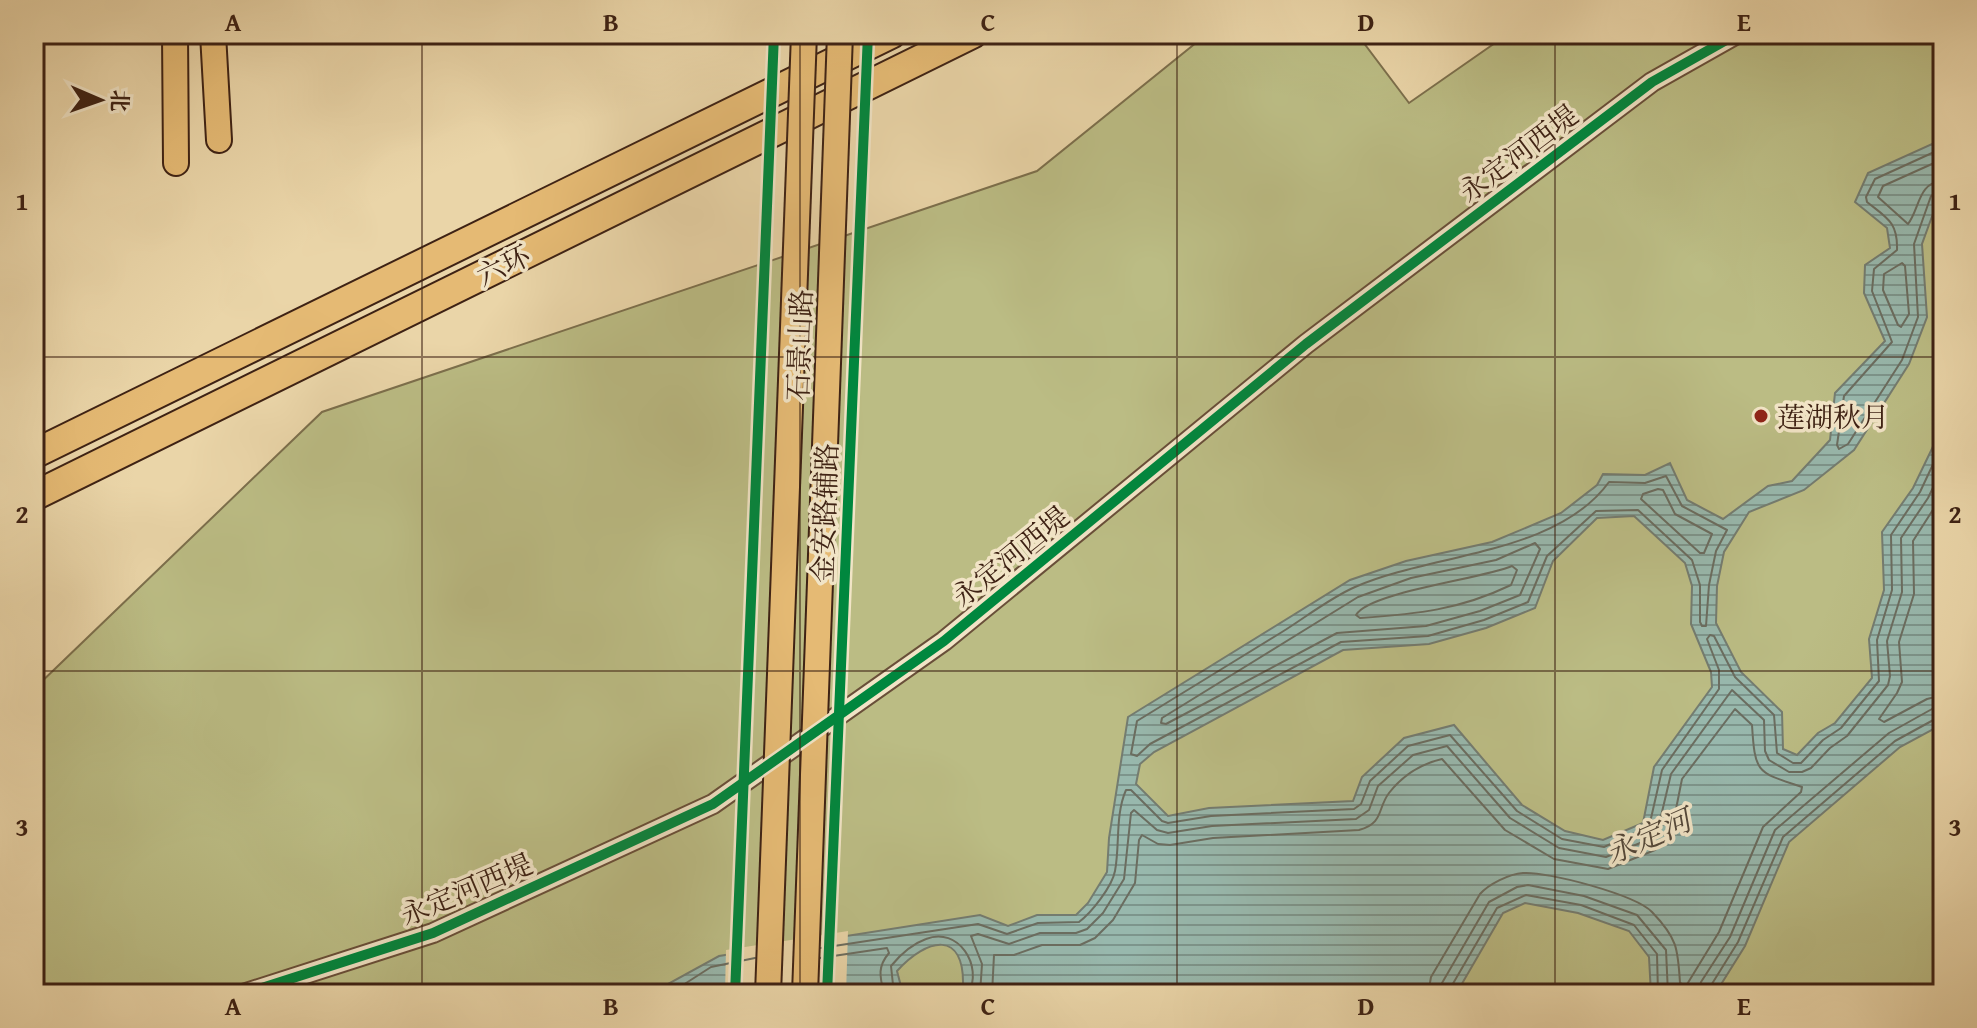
<svg xmlns="http://www.w3.org/2000/svg" width="1977" height="1028" font-family="'Gentium Book Plus','Noto Serif SC',serif">
<style>
.green{fill:#bbbc84;stroke:#7c6f4c;stroke-width:2}
.water{fill:url(#water-rules);stroke:#747c70;stroke-width:2;fill-rule:evenodd}
.pier{fill:#ead5a8}
.lines{fill:none;stroke-linecap:round;stroke-linejoin:round}
.shore{stroke:#6b6d60;stroke-width:2}
.minor-casing{stroke:#694f39;stroke-width:22}
.major-casing{stroke:#3e2214;stroke-width:28}
.highway-casing{stroke:#3e2214;stroke-width:32}
.minor{stroke:#f1e4c6;stroke-width:18}
.major{stroke:#e5ba74;stroke-width:24}
.highway{stroke:#e5ba74;stroke-width:28}
.major-bridge-casing{stroke:#3e2214;stroke-width:28;stroke-linecap:butt}
.major-bridge{stroke:#e5ba74;stroke-width:24}
.cycleway-casing{stroke:#f1e4c6;stroke-width:15}
.cycleway{stroke:#00873e;stroke-width:10}
.grid{fill:none;stroke:#3e2214;stroke-width:2;stroke-opacity:0.55}
.poi-dot{fill:#8f2418;stroke:#f1e4c6;stroke-width:3}
.labels{text-anchor:middle;dominant-baseline:central;stroke-width:7;stroke-linejoin:round;paint-order:stroke}
.street-label{font-size:28px;fill:#3e2214;stroke:#f1e4c6}
.poi-label{font-size:28px;fill:#3e2214;stroke:#f1e4c6;text-anchor:start}
.water-label{font-size:30px;font-style:italic;fill:#54483a;stroke:#f1e4c6}
.neatline{fill:none;stroke:#3e2214;stroke-width:3}
.grid-label{font-size:26px;text-anchor:middle;font-weight:bold;fill:#3e2214}
</style>
<defs>
<pattern id="water-rules" width="6" height="5" patternUnits="userSpaceOnUse" patternTransform="scale(2)"><rect width="6" height="5" fill="#98b8ad"/><path d="M0 2.5h6" fill="none" stroke="#7d958c"/></pattern>
</defs>
<rect width="100%" height="100%" fill="#ead5a8"/>
<filter id="stains"><feTurbulence type="fractalNoise" baseFrequency=".0025" numOctaves="4"/><feColorMatrix values="0 0 0 0 .2 0 0 0 0 .09 0 0 0 0 .02 0 0 0 .5 -.17"/></filter>
<radialGradient id="worn" r=".72"><stop offset=".6" stop-color="#630" stop-opacity="0"/><stop offset="1" stop-color="#630" stop-opacity=".3"/></radialGradient>
<!-- green -->
<polygon class="green" points="1207,34 1357,34 1409,103 1508,34 1943,34 1943,994 34,994 34,689 322,412 1037,171"/>
<!-- water -->
<path class="water" d="M1943 139V196L1938 200 1922 244 1927 317 1909 364 1854 450 1804 490 1749 512 1724 552 1717 586 1716 623 1741 672 1782 712 1783 749 1797 755 1818 733 1835 723 1872 678 1869 639 1884 590 1882 532 1913 488 1941 430 1935 393 1943 391V724L1900 747 1789 842 1745 946 1715 994H1651L1649 957 1629 931 1578 913 1525 903 1503 913 1456 994H956L963 987C965 929 927 938 897 971L903 994H658L666 985 719 956 980 915 1008 926 1037 915H1076L1088 903 1107 872 1109 838 1128 717 1350 580 1406 561 1492 542 1561 513 1597 485 1603 474 1645 475 1670 463 1687 500 1723 519 1768 486 1792 481 1830 440 1835 393 1885 341 1864 293 1865 265 1890 248 1887 228 1855 202 1868 173ZM1634 516 1685 563 1692 586 1691 624 1711 672 1712 687 1654 767 1643 823 1603 840 1565 831 1522 805 1454 725 1404 738 1362 777 1353 801 1209 808 1168 816 1136 784 1140 764 1154 752 1343 650 1429 644 1486 628 1535 608 1553 561 1597 518Z"/>
<!-- pier -->
<polygon class="pier" points="848,931 846,994 725,994 726,950"/>
<g class="lines">
<!-- shore -->
<g class="shore">
<path d="M1943 148 1875 179 1866 197 1867 202C1887 218 1898 222 1897 250L1874 269 1872 291 1892 342 1844 396 1837 445 1839 449 1848 444 1902 360 1918 317 1914 244 1931 196 1937 192 1943 191"/>
<path d="M1943 159 1883 186 1878 197 1908 224C1920 208 1918 182 1943 181"/>
<polygon points="1902,263 1905,266 1909,314 1901,327 1898,325 1883,290 1884,274"/>
<path d="M1666 476 1682 506 1727 530 1716 551 1709 585 1706 626H1702L1700 622V585L1692 560 1638 510 1596 511 1547 556 1528 602 1484 620 1428 636 1341 642 1150 744 1137 756 1131 754 1137 721C1185 691 1234 662 1282 632 1306 617 1330 598 1355 587 1432 553 1556 555 1609 482L1645 483Z"/>
<polygon points="1658,489 1663,490 1675,514 1712,534 1704,553 1700,553 1641,499 1643,494"/>
<polyline points="1943,494 1913,541 1914,594 1899,642 1902,682 1897,693 1879,719 1884,722 1927,699 1943,695"/>
<polygon points="1535,543 1540,549 1520,595 1480,611 1426,626 1337,633 1166,724 1161,723 1162,718 1358,597 1411,578 1496,560"/>
<path d="M1512 566 1517 570 1511 585C1459 610 1417 614 1360 618L1356 615C1369 592 1482 579 1512 566Z"/>
<path d="M821 948 978 924 1007 934 1038 923 1079 922C1091 913 1112 887 1115 871 1120 845 1115 815 1126 790H1131L1162 821 1168 823 1211 816 1354 809 1361 804 1370 781 1408 746 1450 735 1517 811 1562 839 1604 847 1649 827 1662 770 1719 689V670L1707 639 1710 635 1714 636 1735 677 1774 715 1777 753 1793 763H1801L1823 740 1841 728 1879 681 1877 640 1892 590 1891 535 1920 492 1943 443"/>
<path d="M820 958 887 948 889 953C877 967 880 977 884 994"/>
<polyline points="669,994 711,967 755,958"/>
<path d="M894 994 891 966C900 955 912 944 926 939 958 926 984 966 968 994"/>
<polyline points="980,994 982,964 971,936 978,934 1009,944 1040,933 1076,933 1087,929 1103,913 1124,879 1131,813 1134,810 1157,830 1168,833 1212,826 1356,819 1369,810 1378,786 1413,755 1447,746 1510,818 1559,848 1606,857 1650,839 1657,833 1671,774 1732,690 1764,720 1765,751 1769,760 1789,772 1802,772 1811,768 1830,748 1847,736 1888,685 1890,676 1887,641 1902,592 1901,538 1928,498 1943,467"/>
<path d="M992 994 994 955H1014L1042 945H1080L1095 938 1113 920 1135 883 1139 840 1142 835 1158 844 1170 845 1213 838 1359 830C1384 823 1377 809 1389 793 1403 775 1421 764 1442 759L1505 830 1554 859 1608 869 1655 850 1667 840 1672 829 1682 779 1735 709 1752 725C1755 774 1757 772 1802 787L1801 792 1763 827 1719 932 1686 986 1680 983C1678 948 1677 938 1652 912 1636 895 1547 871 1523 873 1509 874 1489 884 1480 894L1431 977 1428 994"/>
<polyline points="1440,994 1442,983 1489,902 1517,887 1528,885 1584,896 1637,915 1666,950 1668,994"/>
<polyline points="1450,994 1451,987 1497,908 1526,895 1581,905 1634,925 1657,954 1658,994"/>
<polyline points="1699,994 1701,982 1730,937 1775,830 1889,733 1932,709 1943,707"/>
<polyline points="1709,994 1710,987 1738,942 1783,837 1895,741 1937,718 1943,718"/>
</g>
<defs>
<polyline id="minor" points="243,994 433,933 713,804 944,641 1306,344 1652,82 1737,34"/>
<g id="major">
<polyline points="175,34 176,163"/>
<polyline points="213,34 219,140"/>
</g>
<g id="highway">
<polyline points="34,454 891,34"/>
<polyline points="34,496 972,34"/>
</g>
</defs>
<!-- minor casing -->
<use href="#minor" class="minor-casing"/>
<!-- major casing -->
<use href="#major" class="major-casing"/>
<!-- highway casing -->
<use href="#highway" class="highway-casing"/>
<!-- minor -->
<use href="#minor" class="minor"/>
<!-- major -->
<use href="#major" class="major"/>
<!-- highway -->
<use href="#highway" class="highway"/>
<defs>
<g id="major-bridge">
<polyline points="768,994 804,34"/>
<polyline points="805,994 840,34"/>
</g>
</defs>
<!-- major-bridge casing -->
<use href="#major-bridge" class="major-bridge-casing"/>
<!-- major-bridge -->
<use href="#major-bridge" class="major-bridge"/>
<defs>
<g id="cycleway">
<polyline points="243,994 433,933 713,804 944,641 1306,344 1652,82 1737,34"/>
<polyline points="735,994 774,34"/>
<polyline points="827,994 868,34"/>
</g>
</defs>
<!-- cycleway casing -->
<use href="#cycleway" class="cycleway-casing"/>
<!-- cycleway -->
<use href="#cycleway" class="cycleway"/>
</g>
<!-- grid -->
<path class="grid" d="M422 34V994M800 34V994M1177 34V994M1555 34V994M34 357H1943M34 671H1943"/>
<!-- markers -->
<circle class="poi-dot" cx="1761" cy="416" r="8"/>
<g class="labels">
<!-- street labels -->
<g class="street-label">
<text transform="translate(1518 153) rotate(-37)">永定河西堤</text>
<text transform="translate(503 265) rotate(-26)">六环</text>
<text transform="translate(799 345) rotate(-88)">石景山路</text>
<text transform="translate(824 513) rotate(-88)">金安路辅路</text>
<text transform="translate(1010 556) rotate(-39)">永定河西堤</text>
<text transform="translate(466 889) rotate(-23)">永定河西堤</text>
</g>
<!-- poi labels -->
<g class="poi-label">
<text x="1777" y="416">莲湖秋月</text>
</g>
<!-- water labels -->
<g class="water-label">
<text transform="translate(1648 836) rotate(-24)">永定河</text>
</g>
</g>
<!-- margin -->
<rect width="1977" height="1028" fill="none" stroke="#ead5a8" stroke-width="88"/>
<!-- north arrow -->
<g transform="translate(100 100) rotate(92)" stroke="#f1e4c6" stroke-width="6" paint-order="stroke">
<path d="M0-6L14 30L0 20L-14 30Z" fill="#3e2214"/>
<text y="-12" font-size="22" font-weight="bold" text-anchor="middle" fill="#3e2214">北</text>
</g>
<rect x="44" y="44" width="1889" height="940" class="neatline"/>
<g class="grid-label">
<text x="233" y="31">A</text>
<text x="611" y="31">B</text>
<text x="988" y="31">C</text>
<text x="1366" y="31">D</text>
<text x="1744" y="31">E</text>
<text x="22" y="210">1</text>
<text x="1955" y="210">1</text>
<text x="22" y="523">2</text>
<text x="1955" y="523">2</text>
<text x="22" y="836">3</text>
<text x="1955" y="836">3</text>
<text x="233" y="1015">A</text>
<text x="611" y="1015">B</text>
<text x="988" y="1015">C</text>
<text x="1366" y="1015">D</text>
<text x="1744" y="1015">E</text>
</g>
<rect width="100%" height="100%" filter="url(#stains)"/>
<rect width="100%" height="100%" fill="url(#worn)"/>
</svg>
